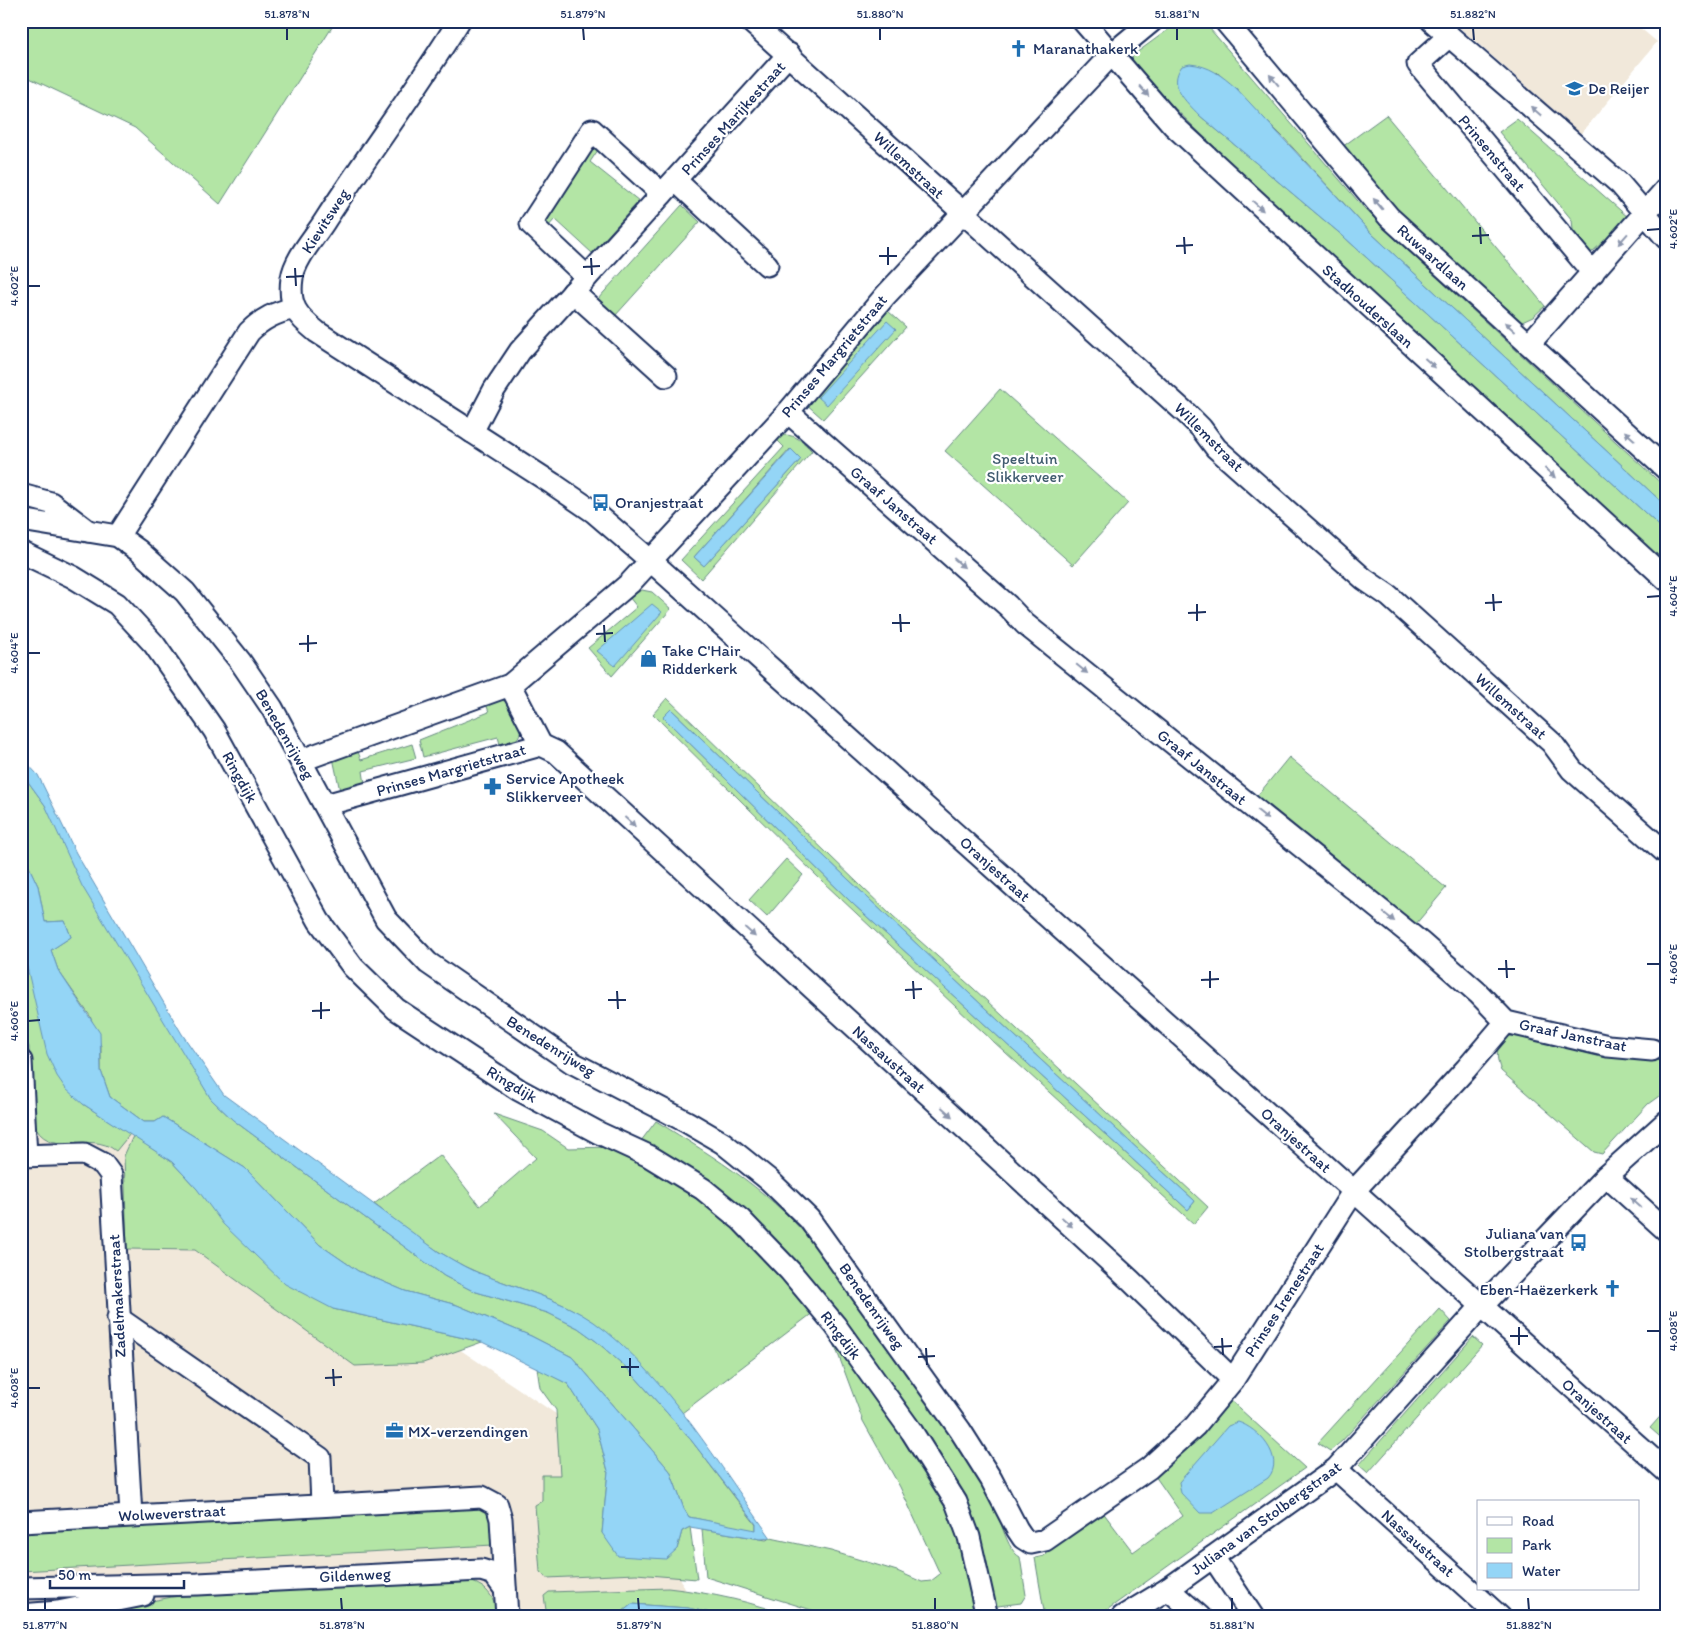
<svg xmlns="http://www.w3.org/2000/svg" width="1687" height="1638" font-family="Itim,sans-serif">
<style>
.built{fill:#f1e8da}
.green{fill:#b3e5a5;stroke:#678a82;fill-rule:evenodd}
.water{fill:#94d5f6;stroke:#6493b9}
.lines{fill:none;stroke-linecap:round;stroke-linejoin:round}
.minor-casing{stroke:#1b2f5e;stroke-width:25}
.minor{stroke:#fff;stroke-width:21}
.oneway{fill:#8d97ae}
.ticks{fill:none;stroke:#1b2f5e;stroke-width:2}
.labels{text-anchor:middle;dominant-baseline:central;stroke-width:4.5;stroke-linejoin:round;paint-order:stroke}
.poi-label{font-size:16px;fill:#1b2f5e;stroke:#fff;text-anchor:start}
.street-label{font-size:16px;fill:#1b2f5e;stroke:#fff}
.park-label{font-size:16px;fill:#415c70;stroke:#fff}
.neatline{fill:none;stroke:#1b2f5e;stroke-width:2}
.ticks-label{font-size:12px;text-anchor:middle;fill:#1b2f5e}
</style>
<rect width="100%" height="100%" fill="#fff"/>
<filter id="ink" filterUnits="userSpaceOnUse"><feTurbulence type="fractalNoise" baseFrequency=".02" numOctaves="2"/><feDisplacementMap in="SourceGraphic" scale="10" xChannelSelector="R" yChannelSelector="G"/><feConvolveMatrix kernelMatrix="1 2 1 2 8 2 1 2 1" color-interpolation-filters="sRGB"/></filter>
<g filter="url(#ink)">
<!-- built -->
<g class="built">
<polygon points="1452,21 1632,21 1657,42 1581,134"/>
<polygon points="21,887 77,1055 392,1304 632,1465 697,1617 21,1617"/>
</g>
<!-- green -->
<g class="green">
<polygon points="21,21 336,21 220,204 135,128 21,74"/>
<polygon points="1180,21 1200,21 1210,29 1364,208 1392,236 1666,488 1666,506 1372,234 1282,136 1217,72 1199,115 1343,236 1666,532 1666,567 1287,217 1134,69 1132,56"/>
<polygon points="1386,115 1545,306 1533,317 1520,323 1384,197 1342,147"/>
<polygon points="1517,119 1629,218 1591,253 1573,230 1572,220 1499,132"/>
<polygon points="593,144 598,150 590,162 639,201 592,253 555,219 547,228 541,223"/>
<polygon points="682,205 700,222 615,316 597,300"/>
<polygon points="888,311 906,327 823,419 805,403"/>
<polygon points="1000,389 1128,503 1073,565 945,451"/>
<path d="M784 435C797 435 803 442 812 451L701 579 681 560 784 447 777 440ZM790 449 801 459 704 566 694 557Z"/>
<polygon points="642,590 652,592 671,609 612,676 588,648 637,607 629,597"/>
<path d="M667 698 893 917 973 988 1208 1207 1194 1224 972 1022 823 882 653 714ZM671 709C843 876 1017 1040 1195 1201L1188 1210 852 903 663 717Z"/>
<path d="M499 699 507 702C521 726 530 734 502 751L498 737 423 757 419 740 489 712 485 701Z"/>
<polygon points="412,744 416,758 363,771 365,784 340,791 333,758 357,749 361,760"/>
<polygon points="1289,757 1446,888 1410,931 1253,801"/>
<polygon points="21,772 45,805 211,1099 233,1120 444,1276 473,1291 548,1313 578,1328 596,1341 628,1369 691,1440 756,1525 756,1531 689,1517 684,1509 670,1471 572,1357 531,1336 457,1305 405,1291 358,1271 320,1245 245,1168 163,1117 155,1122 144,1122 110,1097 101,1071 101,1046 90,1016 58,970 51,950 71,937 65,921 45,922 38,886 21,850"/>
<polygon points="786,859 803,875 767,917 749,900"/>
<path d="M21 941 83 1104 130 1134 116 1151C90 1129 47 1161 33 1122L29 1047 21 1027Z"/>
<path d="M1506 1036 1624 1043 1666 1050V1091L1648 1104 1602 1154 1594 1152 1501 1071C1496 1058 1495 1046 1506 1036Z"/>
<path d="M494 1114 543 1131 568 1148 611 1147 703 1196 745 1237 814 1312 682 1413C655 1381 628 1347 594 1323 560 1298 518 1289 479 1273 440 1257 407 1229 374 1204L440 1155 480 1206 536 1158Z"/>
<path d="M656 1121C716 1158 776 1194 819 1251 874 1328 931 1405 984 1483 997 1501 1004 1549 1020 1557L1026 1595 1021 1603 990 1607 968 1529 797 1273 638 1145Z"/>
<polygon points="133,1136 172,1162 197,1189 333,1309 482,1342 423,1363 355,1366 195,1250 127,1249 124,1156"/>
<polygon points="1440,1309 1451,1321 1342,1441 1330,1451 1318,1443"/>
<polygon points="828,1327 917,1458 947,1509 956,1528 976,1609 917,1617 834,1617 706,1577 702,1529 766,1540 771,1538 831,1551 897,1571 922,1582 931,1581 940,1574 900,1487 863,1421"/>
<polygon points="1473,1337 1482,1345 1368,1473 1359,1465"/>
<polygon points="537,1368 568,1384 597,1429 608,1471 602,1533 677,1549 682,1531 690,1527 697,1579 636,1574 547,1578 540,1572 535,1505 542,1501 542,1475 560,1475 556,1410 540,1388"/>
<polygon points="1229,1399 1305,1468 1097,1617 1045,1617 1035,1558 1044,1556 1070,1532 1102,1511 1133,1552 1183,1516 1155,1476 1193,1444"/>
<polygon points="1666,1410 1666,1442 1650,1428"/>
<polygon points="471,1506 481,1508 491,1516 493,1545 21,1571 21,1531"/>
<path d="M459 1579C484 1583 493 1592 499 1617H71L172 1597 211 1593Z"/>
<path d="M668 1588C712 1593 752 1602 794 1617H729L688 1608 632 1604 616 1617H547L544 1596 549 1592Z"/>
</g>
<!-- water -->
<g class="water">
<path d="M1190 64C1210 66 1221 75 1236 88L1372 234 1666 506V532L1343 236 1199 115C1186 101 1167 86 1182 66Z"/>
<polygon points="887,321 896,329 827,405 818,397"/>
<polygon points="791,449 801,459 704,566 694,557"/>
<polygon points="652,604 662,612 615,666 597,651"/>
<path d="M671 709C843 876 1017 1040 1195 1201L1188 1210 852 903 663 717Z"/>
<path d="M21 757 38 775 76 853 182 1034 224 1095 439 1252C452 1259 465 1268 479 1273 518 1289 559 1298 594 1322 663 1371 722 1469 771 1538L761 1539 690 1527 682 1531 677 1549 666 1559 618 1556 602 1533 608 1471 597 1429 568 1384 482 1342 333 1309 285 1284 223 1224 197 1189 172 1162 83 1104 66 1089 57 1076 47 1054 21 941V850L38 886 45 922 65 921 71 937 51 950 58 970 100 1033 101 1071 110 1097 144 1122H155L163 1117 245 1168 320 1245 358 1271 405 1291 457 1305 531 1336 572 1357 670 1471 684 1509 689 1517 756 1530V1524L691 1440 628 1369 596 1341 578 1328 548 1313 473 1291 444 1276 233 1120 211 1099 82 886 45 805 21 772Z"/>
<path d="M1238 1422C1258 1428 1286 1458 1268 1478L1213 1513H1200L1181 1493 1179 1482 1228 1426Z"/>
<polygon points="632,1604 688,1608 729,1617 616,1617"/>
</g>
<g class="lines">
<defs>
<g id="minor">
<path d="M459 21C417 89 369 153 326 219 315 237 295 258 292 278 288 306 297 316 317 332L553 484 594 512 651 561 1666 1471"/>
<polyline points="750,21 1187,414 1201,428 1216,448 1364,579 1389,596 1552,743 1572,770 1666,853"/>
<polyline points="1083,21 1173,125 1666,579"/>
<polyline points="1225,21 1389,217 1666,469"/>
<polyline points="1432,21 1620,184 1666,238"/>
<polyline points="1449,36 1418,64 1593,273"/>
<polyline points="676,181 767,265"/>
<polyline points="587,277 531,224 592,130 662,194"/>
<polyline points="573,292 666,376"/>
<polyline points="1529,344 1666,189"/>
<polyline points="788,412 1008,606 1025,624 1420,942 1478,993 1506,1022 1608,1046 1652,1050"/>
<polyline points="472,432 494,390 520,351 789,54"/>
<polyline points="21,495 51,503 88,531"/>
<polyline points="21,520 118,536 139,551 185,592 240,661 272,708 386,919 428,963 573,1063 687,1122 723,1143 769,1180 809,1219 960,1430 991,1479 1017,1529 1023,1538 1031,1543 1045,1540 1149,1468 1195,1426 1233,1380 1353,1192 1466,1069 1506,1022"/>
<path d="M118 536 249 332C263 318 275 313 294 308"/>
<polyline points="21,552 73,577 117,604 154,644 214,730 319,921 353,967 396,1009 519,1090 599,1133 649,1156 703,1189 741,1220 790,1271 835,1325 912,1432 956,1502 969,1537 987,1617"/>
<polyline points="541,745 556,752 1131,1281 1233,1380"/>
<polyline points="302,760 510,685 630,583 788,412 885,296 1112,54 1152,21"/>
<polyline points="325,805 541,745 510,685"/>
<polyline points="21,1061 26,1156"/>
<polyline points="21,1156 84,1154 103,1164 111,1175 131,1515"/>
<polyline points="1606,1176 1666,1230"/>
<polyline points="118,1318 320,1458 322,1504"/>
<polyline points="1336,1469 1500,1617"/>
<polyline points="21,1522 482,1497 497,1505 501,1519 507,1617"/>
<polyline points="1213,1557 1253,1617"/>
<polyline points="21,1588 198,1584 481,1570 494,1574 505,1589"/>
<polyline points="1168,1589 1200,1617"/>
<polyline points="21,1615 58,1612 143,1595"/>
<polyline points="1122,1617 1168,1589 1336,1469 1481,1307 1606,1176 1666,1122"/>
</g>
</defs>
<!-- minor casing -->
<use href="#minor" class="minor-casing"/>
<!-- minor -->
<use href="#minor" class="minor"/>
</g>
<!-- one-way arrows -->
<defs><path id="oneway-solid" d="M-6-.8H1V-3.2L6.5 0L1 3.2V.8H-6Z" transform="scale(1.25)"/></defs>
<g class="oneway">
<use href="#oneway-solid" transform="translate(1274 80) rotate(-130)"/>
<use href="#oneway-solid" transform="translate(1144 91) rotate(49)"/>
<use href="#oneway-solid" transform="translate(1536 111) rotate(-139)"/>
<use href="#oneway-solid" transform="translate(1378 204) rotate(-130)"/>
<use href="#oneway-solid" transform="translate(1258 206) rotate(43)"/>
<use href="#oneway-solid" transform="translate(1623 239) rotate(131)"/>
<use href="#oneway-solid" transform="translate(1510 327) rotate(-138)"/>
<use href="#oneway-solid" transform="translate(1430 363) rotate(42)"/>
<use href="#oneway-solid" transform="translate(1630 436) rotate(-138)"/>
<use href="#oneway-solid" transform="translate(1550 473) rotate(42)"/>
<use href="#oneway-solid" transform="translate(959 563) rotate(41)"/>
<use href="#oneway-solid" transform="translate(1082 669) rotate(39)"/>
<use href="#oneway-solid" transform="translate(1263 815) rotate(39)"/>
<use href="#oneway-solid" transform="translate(630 822) rotate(42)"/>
<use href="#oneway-solid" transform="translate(1389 917) rotate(39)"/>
<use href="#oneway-solid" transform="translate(750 932) rotate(42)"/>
<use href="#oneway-solid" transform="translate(947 1112) rotate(42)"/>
<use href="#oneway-solid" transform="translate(1636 1203) rotate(-138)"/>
<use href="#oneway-solid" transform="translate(1067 1222) rotate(42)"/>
</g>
</g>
<!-- ticks -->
<path class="ticks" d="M287 28V40M583 28 584 40M880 28V40M1177 28V40M1473 28 1474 40M1480 227 1481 244M1647 230 1660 229M1472 236 1489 235M1184 237 1185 254M1176 246 1193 245M888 247V265M879 256H897M591 258 592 275M583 267 600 266M295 268 296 286M286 277 304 276M28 286H40M1493 594 1494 611M1647 597 1660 596M1485 603 1502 602M1197 604V621M1188 613 1206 612M900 614 901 632M892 623H910M604 625 605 642M596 634 613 633M308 635V652M299 644 317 643M28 653H40M1506 960 1507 978M1647 964H1660M1498 969H1515M1210 971V988M1201 980 1219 979M913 981 914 999M905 990 922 989M617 991 618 1009M608 1000H626M321 1002V1019M312 1011 330 1010M28 1021 40 1020M1519 1327V1345M1647 1331H1660M1510 1336H1528M1222 1338 1223 1355M1214 1347 1232 1346M926 1348 927 1365M918 1357 935 1356M630 1358V1376M621 1367H639M333 1369 334 1386M325 1378 342 1377M28 1388H40M45 1598V1610M341 1598 342 1610M638 1598 639 1610M935 1598V1610M1232 1598V1610M1528 1598 1529 1610"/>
<!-- icons -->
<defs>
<symbol id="church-bare" viewBox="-9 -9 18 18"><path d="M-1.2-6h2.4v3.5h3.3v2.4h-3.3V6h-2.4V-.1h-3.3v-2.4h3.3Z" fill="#1f6fb2" stroke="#fff" stroke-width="2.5" paint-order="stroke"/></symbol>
<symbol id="school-bare" viewBox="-9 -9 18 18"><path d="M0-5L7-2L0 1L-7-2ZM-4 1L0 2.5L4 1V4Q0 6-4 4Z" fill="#1f6fb2" stroke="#fff" stroke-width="2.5" paint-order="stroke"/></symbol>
<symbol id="bus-bare" viewBox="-9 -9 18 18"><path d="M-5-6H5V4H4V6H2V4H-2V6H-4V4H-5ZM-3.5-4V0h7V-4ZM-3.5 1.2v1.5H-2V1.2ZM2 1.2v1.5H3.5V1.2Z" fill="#1f6fb2" stroke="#fff" stroke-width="2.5" paint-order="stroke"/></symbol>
<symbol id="shop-bare" viewBox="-9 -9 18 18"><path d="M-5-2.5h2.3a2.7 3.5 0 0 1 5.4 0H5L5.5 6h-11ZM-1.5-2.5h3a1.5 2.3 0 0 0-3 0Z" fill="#1f6fb2" stroke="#fff" stroke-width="2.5" paint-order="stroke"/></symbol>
<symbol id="pharmacy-bare" viewBox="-9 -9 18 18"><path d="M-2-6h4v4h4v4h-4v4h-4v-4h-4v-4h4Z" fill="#1f6fb2" stroke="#fff" stroke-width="2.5" paint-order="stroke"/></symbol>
<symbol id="office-bare" viewBox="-9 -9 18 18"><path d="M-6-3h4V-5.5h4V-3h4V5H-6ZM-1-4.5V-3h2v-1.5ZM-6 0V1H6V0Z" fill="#1f6fb2" stroke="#fff" stroke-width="2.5" paint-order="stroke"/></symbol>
</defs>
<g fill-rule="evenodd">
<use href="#church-bare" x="1006" y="36" width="25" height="25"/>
<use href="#school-bare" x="1562" y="76" width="25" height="25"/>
<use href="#bus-bare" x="588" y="490" width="25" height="25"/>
<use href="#shop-bare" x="636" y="646" width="25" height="25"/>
<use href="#pharmacy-bare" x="480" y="774" width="25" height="25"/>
<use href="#bus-bare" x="1566" y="1230" width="25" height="25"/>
<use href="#church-bare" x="1600" y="1276" width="25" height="25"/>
<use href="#office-bare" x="382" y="1418" width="25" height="25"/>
</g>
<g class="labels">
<!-- poi labels -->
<g class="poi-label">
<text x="1033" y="48">Maranathakerk</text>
<text x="1588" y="88">De Reijer</text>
<text x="615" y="502">Oranjestraat</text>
<text x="662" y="650">Take C'Hair<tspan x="662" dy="18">Ridderkerk</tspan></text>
<text x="506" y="778">Service Apotheek<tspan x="506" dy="18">Slikkerveer</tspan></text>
<text x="1564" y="1233" text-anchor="end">Juliana van<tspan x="1564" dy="18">Stolbergstraat</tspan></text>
<text x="1598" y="1289" text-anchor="end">Eben-Haëzerkerk</text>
<text x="408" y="1431">MX-verzendingen</text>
</g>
<!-- street labels -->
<g class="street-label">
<text transform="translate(733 118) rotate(-48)">Prinses Marijkestraat</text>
<text transform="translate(1492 153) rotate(50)">Prinsenstraat</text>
<text transform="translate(909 165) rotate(43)">Willemstraat</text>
<text transform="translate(325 221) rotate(-57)">Kievitsweg</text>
<text transform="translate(1433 257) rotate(42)">Ruwaardlaan</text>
<text transform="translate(1368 306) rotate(42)">Stadhouderslaan</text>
<text transform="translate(834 356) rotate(-50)">Prinses Margrietstraat</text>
<text transform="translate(1209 437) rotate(45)">Willemstraat</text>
<text transform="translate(894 505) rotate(41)">Graaf Janstraat</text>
<text transform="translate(1511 706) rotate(42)">Willemstraat</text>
<text transform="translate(285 734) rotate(60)">Benedenrijweg</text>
<text transform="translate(1202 767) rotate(39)">Graaf Janstraat</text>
<text transform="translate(451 770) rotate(-16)">Prinses Margrietstraat</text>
<text transform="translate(240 777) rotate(61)">Ringdijk</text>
<text transform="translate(995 869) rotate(42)">Oranjestraat</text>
<text transform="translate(1573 1035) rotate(12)">Graaf Janstraat</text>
<text transform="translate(551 1046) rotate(32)">Benedenrijweg</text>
<text transform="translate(889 1059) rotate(42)">Nassaustraat</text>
<text transform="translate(512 1084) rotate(31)">Ringdijk</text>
<text transform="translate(1296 1140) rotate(42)">Oranjestraat</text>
<text transform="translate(117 1296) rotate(-93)">Zadelmakerstraat</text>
<text transform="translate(1284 1300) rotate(-57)">Prinses Irenestraat</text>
<text transform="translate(872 1306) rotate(55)">Benedenrijweg</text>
<text transform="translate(841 1335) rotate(53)">Ringdijk</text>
<text transform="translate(1597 1411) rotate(42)">Oranjestraat</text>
<text transform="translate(172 1513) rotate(-3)">Wolweverstraat</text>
<text transform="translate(1266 1518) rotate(-36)">Juliana van Stolbergstraat</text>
<text transform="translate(1418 1543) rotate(42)">Nassaustraat</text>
<text transform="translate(355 1575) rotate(-3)">Gildenweg</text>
</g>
<!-- park labels -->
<g class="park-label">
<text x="1025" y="458">Speeltuin<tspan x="1025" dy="18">Slikkerveer</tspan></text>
</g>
</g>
<!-- margin -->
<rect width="1687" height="1638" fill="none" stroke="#fff" stroke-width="55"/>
<!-- legend -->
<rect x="1477" y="1500" width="162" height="90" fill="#ffffff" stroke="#a4acbf"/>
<rect x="1487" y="1517" width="25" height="8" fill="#ffffff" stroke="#a4acbf"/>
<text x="1522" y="1526" font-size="15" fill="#1b2f5e">Road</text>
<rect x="1487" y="1538" width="25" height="15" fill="#b3e5a5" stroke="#a4acbf"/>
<text x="1522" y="1550" font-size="15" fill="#1b2f5e">Park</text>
<rect x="1487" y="1563" width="25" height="15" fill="#94d5f6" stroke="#a4acbf"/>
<text x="1522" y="1576" font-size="15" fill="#1b2f5e">Water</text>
<!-- scale -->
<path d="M50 1580v8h134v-8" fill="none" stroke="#1b2f5e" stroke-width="2.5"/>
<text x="58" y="1580" font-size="15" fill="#1b2f5e" stroke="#ffffff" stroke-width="4" paint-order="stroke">50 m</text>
<rect x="28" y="28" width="1632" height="1582" class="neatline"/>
<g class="ticks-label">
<text x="287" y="18">51.878°N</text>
<text x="583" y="18">51.879°N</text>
<text x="880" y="18">51.880°N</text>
<text x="1177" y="18">51.881°N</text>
<text x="1473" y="18">51.882°N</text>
<text transform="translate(1673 229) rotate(-90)" y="4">4.602°E</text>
<text transform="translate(14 286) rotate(-90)" y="4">4.602°E</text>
<text transform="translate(1673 596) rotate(-90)" y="4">4.604°E</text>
<text transform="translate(14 653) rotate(-90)" y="4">4.604°E</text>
<text transform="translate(1673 964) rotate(-90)" y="4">4.606°E</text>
<text transform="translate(14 1021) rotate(-90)" y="4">4.606°E</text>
<text transform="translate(1673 1331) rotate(-90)" y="4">4.608°E</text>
<text transform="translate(14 1388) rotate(-90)" y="4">4.608°E</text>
<text x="45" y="1629">51.877°N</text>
<text x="342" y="1629">51.878°N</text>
<text x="639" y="1629">51.879°N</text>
<text x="935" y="1629">51.880°N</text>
<text x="1232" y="1629">51.881°N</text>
<text x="1529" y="1629">51.882°N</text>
</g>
</svg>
